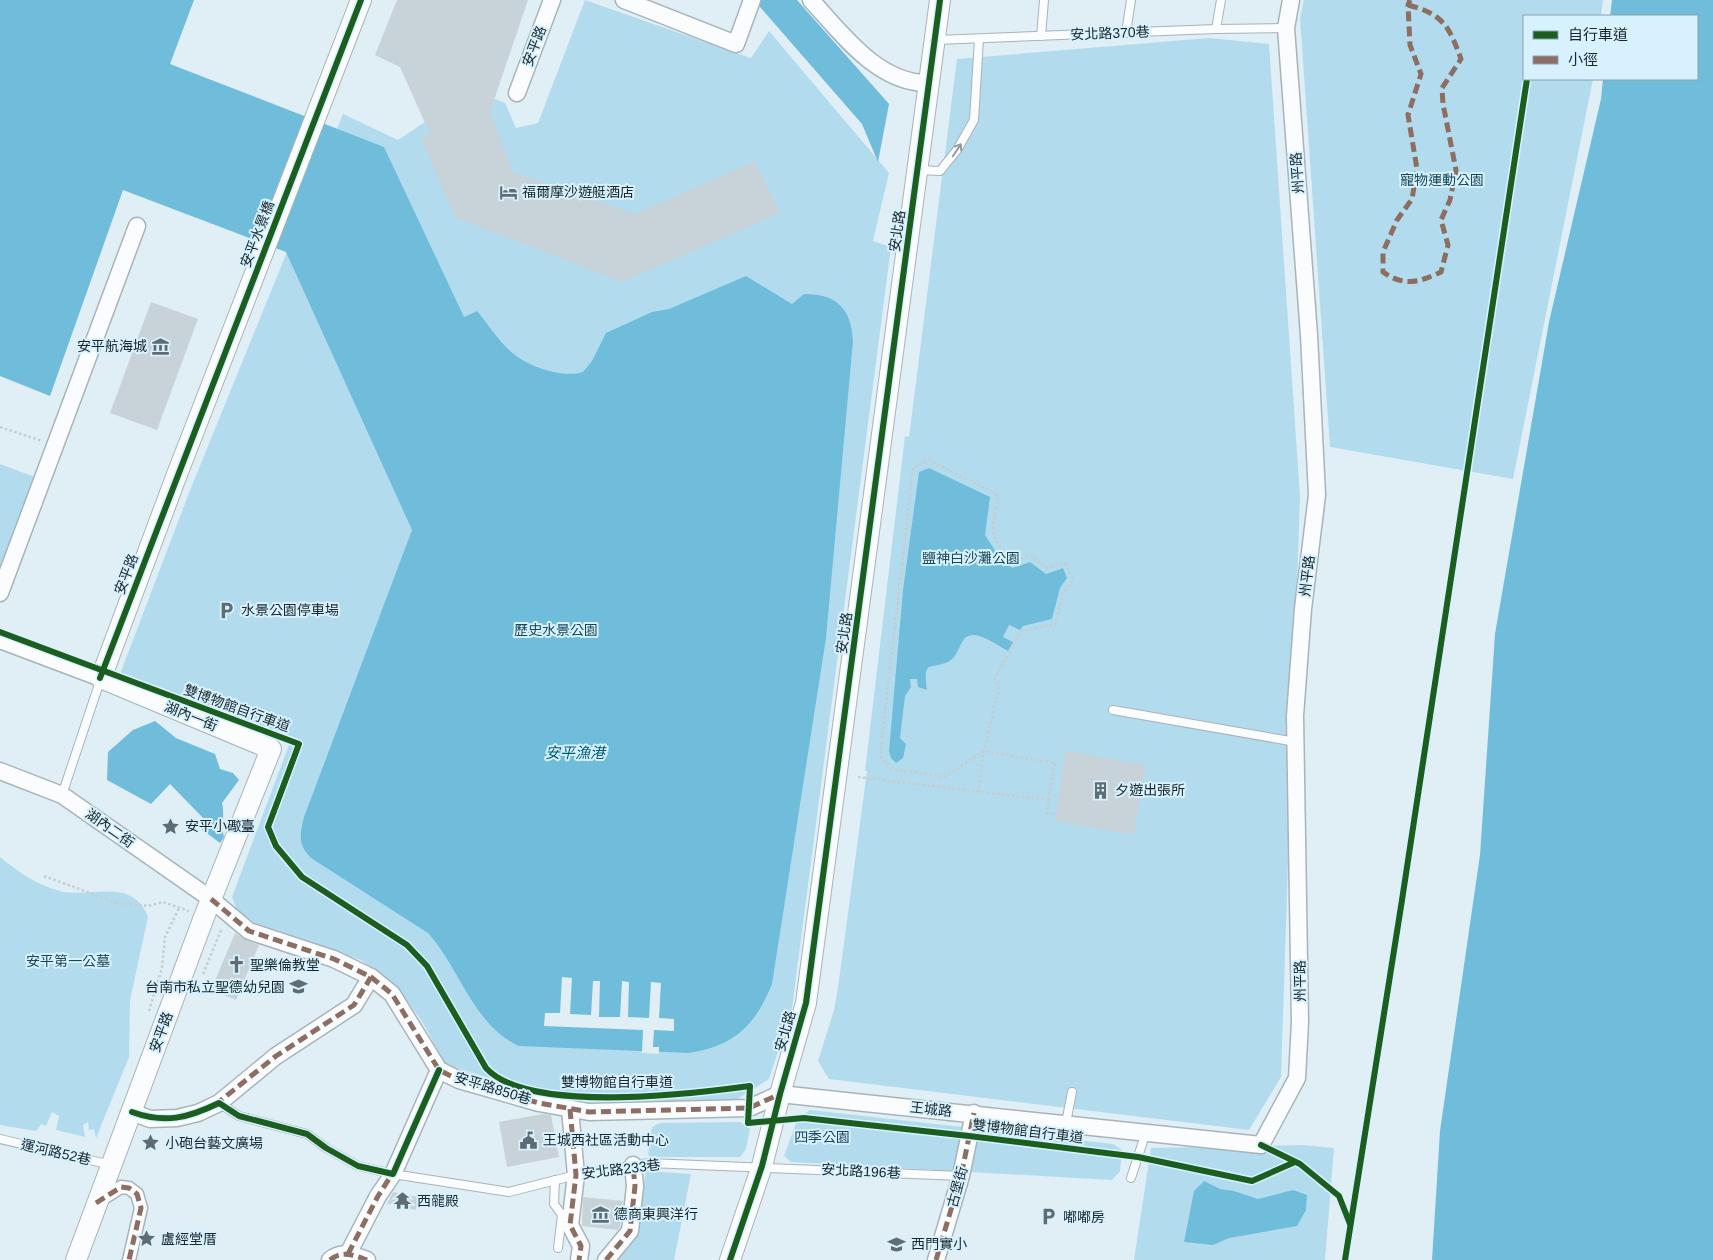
<svg xmlns="http://www.w3.org/2000/svg" width="1713" height="1260" font-family="Helvetica,'Noto Sans TC',sans-serif">
<style>
.green{fill:#b2dcee}
.water{fill:#6fbddb}
.pier{fill:#e0eef5}
.building{fill:#c7d3d9}
.lines{fill:none;stroke-linecap:round;stroke-linejoin:round}
.service-casing{stroke:#a8b4ba;stroke-width:10}
.pedestrian-casing{stroke:#a8b4ba;stroke-width:15}
.minor-casing{stroke:#a8b4ba;stroke-width:19}
.tertiary-casing{stroke:#a8b4ba;stroke-width:22}
.path{stroke:#c7cdcf;stroke-width:2.5;stroke-dasharray:2.5 2.5;stroke-linecap:butt}
.service{stroke:#fafcfe;stroke-width:8}
.pedestrian{stroke:#fafcfe;stroke-width:12}
.minor{stroke:#fafcfe;stroke-width:16}
.tertiary{stroke:#fafcfe;stroke-width:20}
.quiet{stroke:#8d6e63;stroke-width:5;stroke-dasharray:10 5;stroke-linecap:butt}
.cycleway-casing{stroke:#d7f2fe;stroke-width:9}
.cycleway{stroke:#1b5e20;stroke-width:6}
.oneway{stroke:#959ca0}
.labels{text-anchor:middle;dominant-baseline:central;stroke-width:4;stroke-linejoin:round;paint-order:stroke}
.street-label{font-size:14px;fill:#1a262c;stroke:#d7f2fe}
.park-label{font-size:14px;fill:#1a4758;stroke:#d7f2fe}
.poi-label{font-size:14px;fill:#1a262c;stroke:#d7f2fe;text-anchor:start}
.water-label{font-size:15px;font-style:italic;fill:#005a75;stroke:#d7f2fe}
</style>
<rect width="100%" height="100%" fill="#e0eef5"/>
<!-- green -->
<g class="green">
<polygon points="585,0 751,58 769,31 889,173 873,241 891,247 792,1008 769,1079 734,1101 635,1104 564,1100 446,1065 423,1023 396,985 361,960 256,924 237,910 232,897 292,737 120,674 189,493 343,114 398,140 425,122 485,95 505,103 516,128 538,123"/>
<polygon points="1304,0 1603,0 1601,16 1524,16 1524,79 1593,79 1513,479 1330,447 1300,18"/>
<polygon points="1209,38 1269,44 1300,496 1281,1077 1249,1130 829,1079 818,1061 834,1010 838,988 867,771 865,771 905,436 909,437 957,59"/>
<polygon points="0,464 35,477 0,570"/>
<path d="M0 857C18 872 37 885 60 891 91 899 132 876 148 917L130 1000 129 1057 96 1138 94 1129 89 1130 88 1122 83 1125 85 1137 56 1130 59 1116 52 1112 46 1126 41 1124 36 1131 0 1125Z"/>
<polygon points="810,1110 1113,1144 1122,1150 1120,1171 1112,1180 791,1162 784,1156 798,1118"/>
<polygon points="740,1122 750,1129 746,1149 740,1157 652,1157 648,1155 652,1127 660,1123"/>
<polygon points="1303,1145 1334,1148 1325,1260 1134,1260 1151,1148"/>
<polygon points="646,1171 691,1174 674,1260 612,1260 635,1234"/>
</g>
<!-- water -->
<g class="water">
<path d="M0 0H194L170 64 384 147 464 317 477 311C487 323 496 337 507 348 523 365 560 379 583 372L592 361 606 333 652 312 669 309 746 276 792 304 804 294C837 294 851 308 853 341L826 638 772 984C755 1026 734 1046 689 1053L519 1046C474 1026 459 967 428 933L314 860C298 847 299 837 304 817L412 530 286 252 123 190 50 396 0 376Z"/>
<polygon points="754,0 797,0 889,104 878,162 862,124"/>
<polygon points="1612,0 1713,0 1713,1260 1432,1260 1440,1131 1480,855 1495,634 1549,322 1601,99 1603,79 1697,79 1697,16 1610,16"/>
<path d="M929 468 990 497 985 535 996 552 1012 568 1030 562 1046 574 1063 568 1067 578 1060 588 1052 619 1023 626 1020 630 1009 625 1003 637 1013 642 1008 651C997 646 975 627 964 639 959 646 958 654 951 660 932 672 922 656 927 690L918 687 917 679H910L911 687 905 696 900 738 906 744 903 758 896 763 891 758 889 751 903 590 919 472Z"/>
<path d="M155 721 176 738 215 754 220 769 233 773 239 780 222 803C225 815 221 828 224 837L220 843 200 828 205 820 170 784 151 804 107 780 108 752 133 730Z"/>
<polygon points="1204,1181 1220,1189 1234,1191 1258,1199 1293,1190 1307,1195 1306,1210 1297,1226 1229,1238 1213,1245 1184,1242 1194,1191"/>
</g>
<!-- pier -->
<polygon class="pier" points="562,977 572,978 570,1014 591,1015 593,981 600,981 599,1017 620,1017 622,981 629,982 628,1017 649,1018 651,982 661,983 659,1018 674,1019 674,1031 654,1030 653,1047 659,1047 659,1054 642,1053 643,1030 544,1026 545,1013 560,1013"/>
<!-- building -->
<g class="building">
<polygon points="397,0 528,0 490,112 513,172 635,214 755,161 780,213 622,282 455,217 421,138 430,134 400,67 375,55"/>
<polygon points="151,302 198,319 157,430 110,413"/>
<polygon points="1065,751 1146,765 1134,835 1055,821"/>
<polygon points="235,933 246,940 259,945 236,1000 211,990"/>
<polygon points="543,1114 551,1115 559,1157 507,1167 499,1122"/>
<polygon points="393,1192 418,1197 416,1210 387,1204"/>
<polygon points="583,1197 623,1201 620,1227 618,1230 582,1226"/>
</g>
<g class="lines">
<defs>
<g id="service">
<polyline points="1216,29 1221,0"/>
<polyline points="1126,33 1131,0"/>
<polyline points="1041,36 1044,0"/>
<polyline points="936,40 1216,29 1286,28"/>
<polyline points="918,170 940,171 957,150 974,120 979,39"/>
<polyline points="1113,710 1296,742"/>
<polyline points="62,795 101,678"/>
<polyline points="219,1103 239,1116 307,1134 326,1148 358,1166 393,1174 509,1192 576,1175 649,1163 961,1176"/>
<polyline points="1066,1123 1072,1092"/>
<polyline points="0,1139 111,1165"/>
<polyline points="1131,1178 1146,1132"/>
<polyline points="555,1180 554,1204 562,1215 558,1248"/>
</g>
<polyline id="pedestrian" points="99,1201 121,1187 129,1188 137,1194 141,1208 129,1260"/>
<g id="minor">
<polyline points="624,0 736,44 752,0"/>
<path d="M811 0C842 34 879 85 930 83"/>
<polyline points="517,93 552,0"/>
<polyline points="0,593 137,226"/>
<polyline points="0,640 101,678"/>
<polyline points="0,771 62,795 211,899 249,931 334,959 371,977 392,994 439,1070 459,1080 539,1103 589,1112 749,1108 780,1094 1261,1145 1297,1078 1300,1022 1295,716 1303,609 1317,495 1309,335 1286,28 1291,0"/>
<polyline points="570,1109 576,1175 570,1225 581,1246 579,1260"/>
<polyline points="132,1112 150,1119 177,1118 198,1113 219,1103 276,1056 354,1005 371,977"/>
<polyline points="348,1254 378,1196 393,1174 439,1070"/>
<path d="M330 1260C342 1250 353 1255 367 1260"/>
<polyline points="606,1260 630,1231 635,1186 633,1165"/>
<polyline points="936,1260 961,1176 974,1113"/>
</g>
<g id="tertiary">
<polyline points="76,1260 204,917 271,749 101,678 176,477 361,0"/>
<polyline points="730,1260 762,1166 780,1094 806,1003 940,0"/>
</g>
</defs>
<!-- service casing -->
<use href="#service" class="service-casing"/>
<!-- pedestrian casing -->
<use href="#pedestrian" class="pedestrian-casing"/>
<!-- minor casing -->
<use href="#minor" class="minor-casing"/>
<!-- tertiary casing -->
<use href="#tertiary" class="tertiary-casing"/>
<!-- path -->
<g class="path">
<polyline points="0,427 42,441"/>
<polyline points="858,777 1049,800 1047,814 1056,814"/>
<path d="M978 792 984 751 999 687 995 678 1021 631 1055 624 1064 591 1073 579 1065 563 1047 568 1031 555 1014 562C986 535 993 531 998 495L929 460 913 468 880 756 892 769 945 777 984 751 1055 763 1049 800"/>
<polyline points="44,876 117,903 148,906 163,902 189,911"/>
<polyline points="203,974 222,928"/>
<polyline points="149,1011 162,968 165,937 179,908"/>
</g>
<!-- service -->
<use href="#service" class="service"/>
<!-- pedestrian -->
<use href="#pedestrian" class="pedestrian"/>
<!-- minor -->
<use href="#minor" class="minor"/>
<!-- tertiary -->
<use href="#tertiary" class="tertiary"/>
<!-- quiet -->
<g class="quiet">
<path d="M1408 5C1443 14 1449 26 1461 59L1442 88 1443 104 1456 170 1450 200 1441 220 1448 245 1441 272C1420 282 1404 287 1383 272V252L1397 220 1412 199 1417 169 1408 115 1421 74 1410 45 1408 5 1410 0"/>
<polyline points="211,899 249,931 334,959 371,977 392,994 439,1070 459,1080 539,1103 589,1112 749,1108 780,1094"/>
<polyline points="215,1105 276,1056 354,1005 371,977"/>
<polyline points="570,1109 576,1175 570,1225 581,1246 579,1260"/>
<polyline points="96,1203 121,1187 129,1188 137,1194 141,1208 129,1260"/>
<polyline points="348,1254 378,1196 394,1171"/>
<path d="M330 1260C342 1250 353 1255 367 1260"/>
<polyline points="606,1260 630,1231 635,1186 633,1165"/>
<polyline points="936,1260 961,1176 974,1113"/>
</g>
<defs>
<g id="cycleway">
<path d="M0 632 299 744 268 827 276 846 302 877 407 945 427 966 486 1068C528 1114 691 1094 750 1086L748 1123 804 1118 969 1136 1138 1157 1252 1181 1295 1162"/>
<polyline points="100,678 361,0"/>
<path d="M132 1112C165 1124 188 1118 219 1103L239 1116 307 1134 326 1148 358 1166 393 1174 439 1070"/>
<polyline points="1261,1145 1300,1164 1339,1196 1350,1224"/>
<polyline points="730,1260 762,1166 780,1094 806,1003 940,0"/>
<polyline points="1345,1260 1402,900 1527,79"/>
</g>
</defs>
<!-- cycleway casing -->
<use href="#cycleway" class="cycleway-casing"/>
<!-- cycleway -->
<use href="#cycleway" class="cycleway"/>
</g>
<!-- one-way arrows -->
<defs><path id="oneway-shaft" d="M-6 0H5M1.5-3L5.5 0L1.5 3" fill="none" stroke-width="1.6" stroke-linecap="round" stroke-linejoin="round" transform="scale(1.25)"/></defs>
<use class="oneway" href="#oneway-shaft" transform="translate(957 150) rotate(-56)"/>
<!-- icons -->
<defs>
<symbol id="hotel-bare" viewBox="-9 -9 18 18"><path d="M-6-4.5h1.5V1H6V5H4.5V3h-9V5H-6ZM-4 0a1.8 1.8 0 1 1 3.6 0ZM.5 0V-2.5h3Q6-2.5 6 0Z" fill="#5f6c72" stroke="#d7f2fe" stroke-width="2.5" paint-order="stroke"/></symbol>
<symbol id="museum-bare" viewBox="-9 -9 18 18"><path d="M0-6L6-3V-2H-6V-3ZM-5-1h2V3h-2ZM-1-1h2V3h-2ZM3-1h2V3H3ZM-6 4H6V6H-6Z" fill="#5f6c72" stroke="#d7f2fe" stroke-width="2.5" paint-order="stroke"/></symbol>
<symbol id="parking-bare" viewBox="-9 -9 18 18"><path d="M-3.5-5.5H1a3.5 3.5 0 0 1 0 7H-1V5.5H-3.5ZM-1-3.4V-.6H.8a1.4 1.4 0 0 0 0-2.8Z" fill="#5f6c72" stroke="#d7f2fe" stroke-width="2.5" paint-order="stroke"/></symbol>
<symbol id="building-bare" viewBox="-9 -9 18 18"><path d="M-4-6H4V6H1V3H-1V6H-4ZM-2.5-4.3h1.7v1.8h-1.7ZM.8-4.3h1.7v1.8H.8ZM-2.5-1h1.7V.8h-1.7ZM.8-1h1.7V.8H.8Z" fill="#5f6c72" stroke="#d7f2fe" stroke-width="2.5" paint-order="stroke"/></symbol>
<symbol id="sight-bare" viewBox="-9 -9 18 18"><path d="M0-6L1.8-2.2L6-1.7L2.9 1.2L3.7 5.4L0 3.3L-3.7 5.4L-2.9 1.2L-6-1.7L-1.8-2.2Z" fill="#5f6c72" stroke="#d7f2fe" stroke-width="2.5" paint-order="stroke"/></symbol>
<symbol id="church-bare" viewBox="-9 -9 18 18"><path d="M-1.2-6h2.4v3.5h3.3v2.4h-3.3V6h-2.4V-.1h-3.3v-2.4h3.3Z" fill="#5f6c72" stroke="#d7f2fe" stroke-width="2.5" paint-order="stroke"/></symbol>
<symbol id="school-bare" viewBox="-9 -9 18 18"><path d="M0-5L7-2L0 1L-7-2ZM-4 1L0 2.5L4 1V4Q0 6-4 4Z" fill="#5f6c72" stroke="#d7f2fe" stroke-width="2.5" paint-order="stroke"/></symbol>
<symbol id="civic-bare" viewBox="-9 -9 18 18"><path d="M-.6-6.5H3V-4.5H.6V-3L4-1V1h2V6H-6V1h2V-1L-.6-3ZM-1.2 2.5V6h2.4V2.5Z" fill="#5f6c72" stroke="#d7f2fe" stroke-width="2.5" paint-order="stroke"/></symbol>
<symbol id="temple-bare" viewBox="-9 -9 18 18"><path d="M0-6L5-2H3V0L6.5 2.5H4V6H1.5V3h-3V6H-4V2.5H-6.5L-3 0V-2H-5Z" fill="#5f6c72" stroke="#d7f2fe" stroke-width="2.5" paint-order="stroke"/></symbol>
</defs>
<g fill-rule="evenodd">
<use href="#hotel-bare" x="496" y="180" width="25" height="25"/>
<use href="#museum-bare" x="148" y="334" width="25" height="25"/>
<use href="#parking-bare" x="214" y="598" width="25" height="25"/>
<use href="#building-bare" x="1088" y="778" width="25" height="25"/>
<use href="#sight-bare" x="158" y="814" width="25" height="25"/>
<use href="#church-bare" x="224" y="952" width="25" height="25"/>
<use href="#school-bare" x="286" y="974" width="25" height="25"/>
<use href="#civic-bare" x="516" y="1128" width="25" height="25"/>
<use href="#sight-bare" x="138" y="1130" width="25" height="25"/>
<use href="#temple-bare" x="390" y="1188" width="25" height="25"/>
<use href="#museum-bare" x="588" y="1202" width="25" height="25"/>
<use href="#parking-bare" x="1036" y="1204" width="25" height="25"/>
<use href="#sight-bare" x="134" y="1226" width="25" height="25"/>
<use href="#school-bare" x="884" y="1232" width="25" height="25"/>
</g>
<g class="labels">
<!-- street labels -->
<g class="street-label">
<text transform="translate(1110 33) rotate(-2)">安北路370巷</text>
<text transform="translate(534 46) rotate(-69)">安平路</text>
<text transform="translate(1297 173) rotate(-94)">州平路</text>
<text transform="translate(897 231) rotate(-82)">安北路</text>
<text transform="translate(257 234) rotate(-69)">安平水景橋</text>
<text transform="translate(126 574) rotate(-69)">安平路</text>
<text transform="translate(1307 576) rotate(-83)">州平路</text>
<text transform="translate(844 633) rotate(-82)">安北路</text>
<text transform="translate(237 708) rotate(20)">雙博物館自行車道</text>
<text transform="translate(191 716) rotate(22)">湖內一街</text>
<text transform="translate(110 828) rotate(35)">湖內二街</text>
<text transform="translate(1300 981) rotate(-91)">州平路</text>
<text transform="translate(785 1031) rotate(-74)">安北路</text>
<text transform="translate(161 1032) rotate(-70)">安平路</text>
<text x="617" y="1082">雙博物館自行車道</text>
<text transform="translate(493 1088) rotate(17)">安平路850巷</text>
<text transform="translate(931 1109) rotate(6)">王城路</text>
<text transform="translate(1028 1131) rotate(7)">雙博物館自行車道</text>
<text transform="translate(56 1152) rotate(13)">運河路52巷</text>
<text transform="translate(621 1169) rotate(-7)">安北路233巷</text>
<text transform="translate(861 1171) rotate(3)">安北路196巷</text>
<text transform="translate(957 1187) rotate(-75)">古堡街</text>
</g>
<!-- park labels -->
<g class="park-label">
<text x="1442" y="180">寵物運動公園</text>
<text x="971" y="558">鹽神白沙灘公園</text>
<text x="556" y="630">歷史水景公園</text>
<text x="68" y="961">安平第一公墓</text>
<text x="822" y="1137">四季公園</text>
</g>
<!-- poi labels -->
<g class="poi-label">
<text x="522" y="192">福爾摩沙遊艇酒店</text>
<text x="147" y="346" text-anchor="end">安平航海城</text>
<text x="241" y="610">水景公園停車場</text>
<text x="1115" y="790">夕遊出張所</text>
<text x="185" y="826">安平小礮臺</text>
<text x="250" y="965">聖樂倫教堂</text>
<text x="285" y="987" text-anchor="end">台南市私立聖德幼兒園</text>
<text x="543" y="1140">王城西社區活動中心</text>
<text x="165" y="1143">小砲台藝文廣場</text>
<text x="417" y="1201">西㡣殿</text>
<text x="614" y="1214">德商東興洋行</text>
<text x="1063" y="1217">嘟嘟房</text>
<text x="161" y="1239">盧經堂厝</text>
<text x="911" y="1244">西門實小</text>
</g>
<!-- water labels -->
<g class="water-label">
<text x="575" y="752">安平漁港</text>
</g>
</g>
<!-- legend -->
<rect x="1523" y="15" width="175" height="65" fill="#d7f2fe" stroke="#8ba0aa"/>
<rect x="1533" y="31" width="25" height="8" fill="#1b5e20" stroke="#8ba0aa"/>
<text x="1568" y="40" font-size="15" fill="#1a262c">自行車道</text>
<rect x="1533" y="56" width="25" height="8" fill="#8d6e63" stroke="#8ba0aa"/>
<text x="1568" y="65" font-size="15" fill="#1a262c">小徑</text>
</svg>
